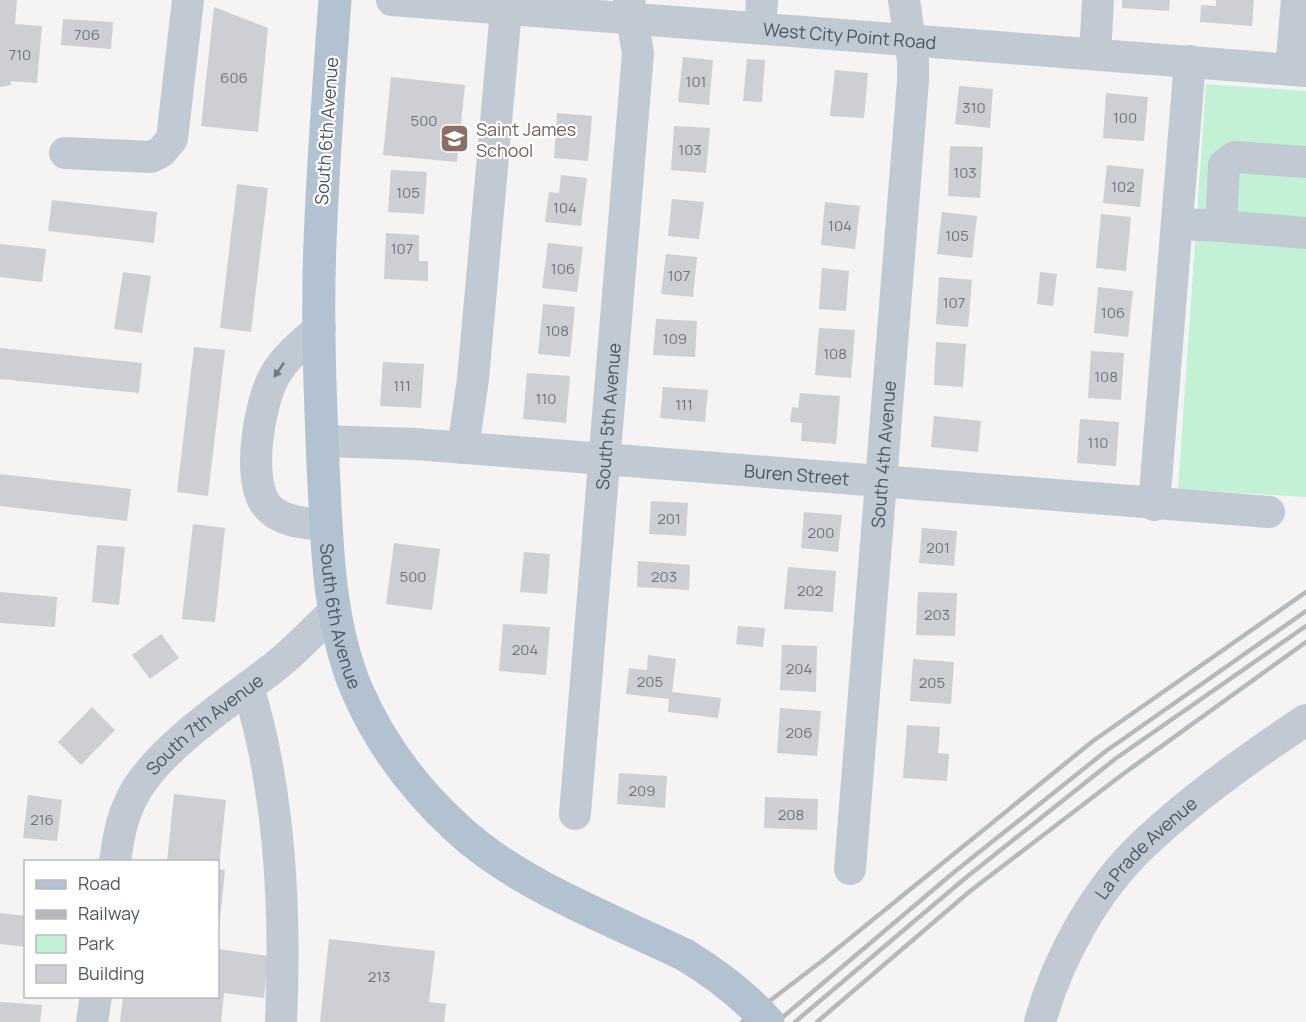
<svg xmlns="http://www.w3.org/2000/svg" width="1306" height="1022" font-family="Manrope,sans-serif">
<style>
.green{fill:#c3f1d5}
.building{fill:#cdcfd5}
.lines{fill:none;stroke-linecap:round;stroke-linejoin:round}
.minor{stroke:#c1cad2;stroke-width:32}
.major{stroke:#b3c2d1;stroke-width:33}
.rail{stroke:#b5b8bd;stroke-width:4.5}
.major-bridge{stroke:#b3c2d1;stroke-width:33}
.oneway{fill:#6e7983}
.labels{text-anchor:middle;dominant-baseline:central;stroke-width:4.5;stroke-linejoin:round;paint-order:stroke}
.number-label{font-size:15px;fill:#6b747e}
.street-label{font-size:18px;fill:#4a5661;stroke:#fff}
.education-label{font-size:18px;fill:#785e54;stroke:#fff;text-anchor:start}
</style>
<rect width="100%" height="100%" fill="#f5f3f3"/>
<!-- green -->
<polygon class="green" points="1206,84 1306,91 1306,497 1178,489"/>
<!-- building -->
<g class="building">
<polygon points="0,0 17,0 15,24 42,26 37,83 11,81 11,85 0,87"/>
<polygon points="1122,0 1170,0 1169,11 1122,8"/>
<polygon points="1216,0 1254,0 1252,26 1200,22 1201,5 1216,6"/>
<polygon points="214,7 268,28 258,132 201,126"/>
<polygon points="63,19 113,22 111,49 61,45"/>
<polygon points="683,57 713,60 709,105 678,102"/>
<polygon points="747,59 765,60 762,102 743,101"/>
<polygon points="835,70 868,73 864,118 830,116"/>
<polygon points="391,77 465,85 457,162 383,155"/>
<polygon points="959,86 993,89 990,128 955,124"/>
<polygon points="1106,93 1148,97 1144,141 1103,138"/>
<polygon points="557,113 592,116 588,161 554,158"/>
<polygon points="674,126 710,128 706,173 671,170"/>
<polygon points="950,146 983,147 980,198 948,196"/>
<polygon points="1107,165 1144,169 1140,207 1103,203"/>
<polygon points="391,170 427,172 424,214 388,212"/>
<polygon points="561,175 587,178 581,226 545,222 549,192 559,193"/>
<polygon points="237,184 268,188 251,332 220,328"/>
<polygon points="672,199 704,202 699,239 668,236"/>
<polygon points="52,200 157,212 154,243 48,231"/>
<polygon points="825,202 860,206 855,249 821,245"/>
<polygon points="942,212 977,216 972,258 937,254"/>
<polygon points="1101,214 1131,217 1126,271 1096,268"/>
<polygon points="386,233 419,235 419,261 428,261 428,281 384,279"/>
<polygon points="548,243 583,247 577,292 542,288"/>
<polygon points="0,244 46,249 42,282 0,277"/>
<polygon points="666,254 697,257 693,297 661,294"/>
<polygon points="822,268 849,271 846,311 819,309"/>
<polygon points="123,272 151,276 142,333 114,329"/>
<polygon points="1040,272 1057,274 1053,306 1037,304"/>
<polygon points="939,277 972,280 968,327 936,324"/>
<polygon points="1098,287 1133,291 1128,337 1094,333"/>
<polygon points="543,304 575,307 570,357 538,354"/>
<polygon points="656,319 697,321 695,357 653,355"/>
<polygon points="819,328 855,330 851,378 815,375"/>
<polygon points="936,342 966,344 963,387 934,385"/>
<polygon points="194,347 225,350 208,496 177,492"/>
<polygon points="0,348 142,363 139,393 0,379"/>
<polygon points="1091,351 1124,353 1121,400 1088,398"/>
<polygon points="383,362 424,364 421,408 380,406"/>
<polygon points="527,373 570,376 566,423 523,419"/>
<polygon points="663,387 708,390 705,422 660,418"/>
<polygon points="800,393 840,396 836,444 801,441 802,423 790,422 792,407 798,408"/>
<polygon points="934,416 981,421 978,452 931,447"/>
<polygon points="1080,419 1119,422 1116,466 1077,463"/>
<polygon points="0,474 131,489 127,521 0,506"/>
<polygon points="651,501 688,503 686,536 649,534"/>
<polygon points="804,512 842,515 838,552 801,548"/>
<polygon points="193,524 225,528 215,622 182,619"/>
<polygon points="922,528 957,531 954,566 919,563"/>
<polygon points="394,543 440,549 432,610 386,604"/>
<polygon points="97,545 125,547 119,605 92,602"/>
<polygon points="524,552 550,554 547,594 520,592"/>
<polygon points="638,561 690,565 689,590 637,587"/>
<polygon points="788,567 836,571 833,612 784,609"/>
<polygon points="0,592 57,597 55,627 0,623"/>
<polygon points="918,592 957,593 955,636 916,635"/>
<polygon points="503,624 550,627 546,675 499,671"/>
<polygon points="738,626 765,628 763,647 736,644"/>
<polygon points="161,634 179,658 150,679 132,655"/>
<polygon points="782,645 817,646 816,692 780,690"/>
<polygon points="648,655 676,659 672,692 721,698 718,718 668,712 669,699 626,694 629,668 647,670"/>
<polygon points="913,659 954,662 951,704 910,701"/>
<polygon points="92,707 115,730 81,765 58,742"/>
<polygon points="780,708 821,711 817,756 777,753"/>
<polygon points="907,725 940,727 938,753 949,754 947,781 903,778"/>
<polygon points="619,773 667,776 665,808 617,804"/>
<polygon points="174,794 226,800 219,866 218,862 167,862"/>
<polygon points="28,795 62,800 57,841 23,838"/>
<polygon points="765,797 818,799 817,830 764,828"/>
<polygon points="218,869 225,870 219,929 218,929"/>
<polygon points="0,913 26,916 26,947 0,944"/>
<polygon points="329,939 435,951 429,1002 446,1004 444,1022 320,1022"/>
<polygon points="218,949 269,956 264,998 224,993 221,1022 120,1022 123,996 218,996"/>
<polygon points="0,1002 42,1005 40,1022 0,1022"/>
</g>
<g class="lines">
<!-- minor -->
<g class="minor">
<path id="s1" d="M392 0 1306 71"/>
<polyline points="760,28 762,0"/>
<polyline points="1095,54 1098,0"/>
<polyline points="1291,70 1297,0"/>
<polyline points="65,153 151,157 161,152 172,139 188,0"/>
<polyline points="1178,224 1221,226 1224,165 1235,157 1306,162"/>
<polyline points="1221,226 1306,233"/>
<path d="M320 328C304 342 286 356 275 375 259 402 245 484 269 508 284 523 307 523 326 525"/>
<path id="s2" d="M322 441 415 444 1269 512"/>
<polyline points="463,448 473,379 506,10"/>
<polyline points="1154,505 1190,61"/>
<path d="M248 687C281 794 286 911 281 1022"/>
<path id="s3" d="M575 814 638 53 629 0"/>
<path id="s4" d="M115 862C118 840 121 820 131 800 155 749 233 700 277 665 297 649 315 629 334 612"/>
<path id="s5" d="M850 869 913 81V61L904 0"/>
<polyline points="92,1022 96,996"/>
<path id="s6" d="M1040 1022C1058 957 1096 888 1146 842 1194 797 1251 756 1306 720"/>
</g>
<!-- major -->
<path class="major" id="s7" d="M335 0C329 81 323 162 320 243 317 317 320 391 323 464 327 540 327 617 356 688 379 742 415 790 458 829 518 885 611 919 685 955"/>
<!-- rail -->
<g class="rail">
<polyline points="742,1022 822,961 1093,741 1306,592"/>
<polyline points="777,1022 953,873 1106,751 1306,611"/>
<polyline points="795,1022 963,880 1115,759 1306,626"/>
<polyline points="817,1022 969,892 1123,774 1306,642"/>
</g>
<!-- major-bridge -->
<path class="major-bridge" d="M685 955C716 974 744 995 768 1022"/>
</g>
<!-- one-way arrows -->
<defs><path id="oneway-solid" d="M-6-.8H1V-3.2L6.5 0L1 3.2V.8H-6Z" transform="scale(1.5)"/></defs>
<use class="oneway" href="#oneway-solid" transform="translate(279 370) rotate(124)"/>
<!-- icons -->
<defs>
<symbol id="school-square" viewBox="-11 -11 22 22"><rect x="-9" y="-9" width="18" height="18" rx="4" fill="#8d6e63" stroke="#fff"/><path d="M0-5L7-2L0 1L-7-2ZM-4 1L0 2.5L4 1V4Q0 6-4 4Z" fill="#fff"/></symbol>
</defs>
<g fill-rule="evenodd">
<use href="#school-square" x="438" y="122" width="33" height="33"/>
</g>
<g class="labels">
<!-- number labels -->
<g class="number-label">
<text x="87" y="34">706</text>
<text x="20" y="54">710</text>
<text x="234" y="77">606</text>
<text x="696" y="81">101</text>
<text x="974" y="107">310</text>
<text x="1125" y="117">100</text>
<text x="424" y="120">500</text>
<text x="690" y="149">103</text>
<text x="965" y="172">103</text>
<text x="1123" y="186">102</text>
<text x="408" y="192">105</text>
<text x="565" y="207">104</text>
<text x="840" y="225">104</text>
<text x="957" y="235">105</text>
<text x="402" y="248">107</text>
<text x="563" y="268">106</text>
<text x="679" y="275">107</text>
<text x="954" y="302">107</text>
<text x="1113" y="312">106</text>
<text x="557" y="330">108</text>
<text x="675" y="338">109</text>
<text x="835" y="353">108</text>
<text x="1106" y="376">108</text>
<text x="402" y="385">111</text>
<text x="546" y="398">110</text>
<text x="684" y="404">111</text>
<text x="1098" y="442">110</text>
<text x="669" y="518">201</text>
<text x="821" y="532">200</text>
<text x="938" y="547">201</text>
<text x="413" y="576">500</text>
<text x="664" y="576">203</text>
<text x="810" y="590">202</text>
<text x="937" y="614">203</text>
<text x="525" y="649">204</text>
<text x="799" y="668">204</text>
<text x="650" y="681">205</text>
<text x="932" y="682">205</text>
<text x="799" y="732">206</text>
<text x="642" y="790">209</text>
<text x="791" y="814">208</text>
<text x="42" y="819">216</text>
<text x="379" y="976">213</text>
</g>
<!-- street labels -->
<g class="street-label">
<text stroke="none"><textPath href="#s1" startOffset="459">West City Point Road</textPath></text>
<text transform="translate(326 131) rotate(-86)">South 6th Avenue</text>
<text stroke="none"><textPath href="#s3" startOffset="399">South 5th Avenue</textPath></text>
<text stroke="none"><textPath href="#s5" startOffset="416">South 4th Avenue</textPath></text>
<text stroke="none"><textPath href="#s2" startOffset="476">Buren Street</textPath></text>
<text stroke="none"><textPath href="#s7" startOffset="618">South 6th Avenue</textPath></text>
<text stroke="none"><textPath href="#s4" startOffset="171">South 7th Avenue</textPath></text>
<text stroke="none"><textPath href="#s6" startOffset="207">La Prade Avenue</textPath></text>
</g>
<!-- education labels -->
<g class="education-label">
<text x="476" y="129">Saint James<tspan x="476" dy="21">School</tspan></text>
</g>
</g>
<!-- legend -->
<rect x="24" y="860" width="195" height="138" fill="#ffffff" stroke="#b7bbc0" stroke-width="1.5"/>
<rect x="36" y="880" width="30" height="9" fill="#b3c2d1" stroke="#b7bbc0" stroke-width="1.5"/>
<text x="78" y="890" font-size="18" fill="#4a5661">Road</text>
<rect x="36" y="910" width="30" height="9" fill="#b5b8bd" stroke="#b7bbc0" stroke-width="1.5"/>
<text x="78" y="920" font-size="18" fill="#4a5661">Railway</text>
<rect x="36" y="935" width="30" height="18" fill="#c3f1d5" stroke="#b7bbc0" stroke-width="1.5"/>
<text x="78" y="950" font-size="18" fill="#4a5661">Park</text>
<rect x="36" y="965" width="30" height="18" fill="#cdcfd5" stroke="#b7bbc0" stroke-width="1.5"/>
<text x="78" y="980" font-size="18" fill="#4a5661">Building</text>
</svg>
